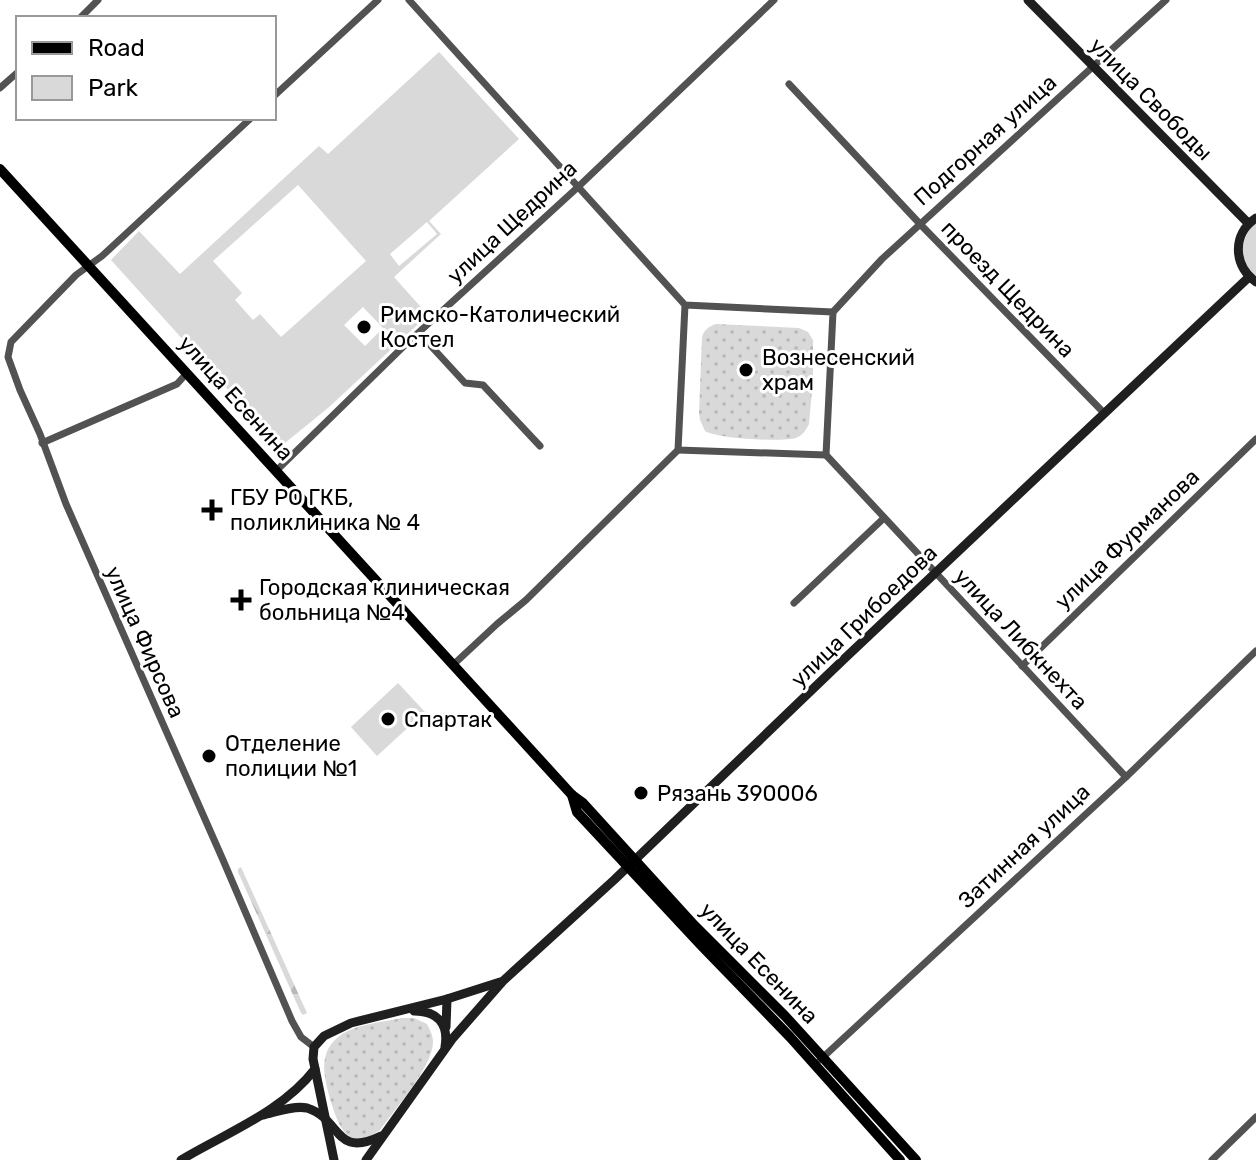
<svg xmlns="http://www.w3.org/2000/svg" width="1256" height="1160" font-family="Rubik,sans-serif">
<style>
.grass{fill:url(#grass-dots)}
.forest{fill:url(#forest-firs)}
.green{fill:#d9d9d9;fill-rule:evenodd}
.lines{fill:none;stroke-linecap:round;stroke-linejoin:round}
.street{stroke:#525252;stroke-width:7}
.secondary{stroke:#1f1f1f;stroke-width:9}
.primary{stroke:#000;stroke-width:10}
.poi-dot{fill:#000;stroke:#fff;stroke-width:3}
.labels{text-anchor:middle;dominant-baseline:central;stroke-width:6;stroke-linejoin:round;paint-order:stroke}
.street-label{font-size:22px;fill:#000;stroke:#fff}
.poi-label{font-size:22px;fill:#000;stroke:#fff;text-anchor:start}
</style>
<defs>
<pattern id="grass-dots" width="8" height="8" patternUnits="userSpaceOnUse" patternTransform="scale(2)"><rect width="8" height="8" fill="#d9d9d9"/><path d="M2 2h.1M6 6h.1" fill="none" stroke="#b8b8b8" stroke-width="1.8" stroke-linecap="round"/></pattern>
<pattern id="forest-firs" width="22" height="20" patternUnits="userSpaceOnUse" patternTransform="scale(2)"><rect width="22" height="20" fill="#d9d9d9"/><path d="M5 1l3.5 6h-7zM16 11l3.5 6h-7z" fill="#b8b8b8"/></pattern>
</defs>
<rect width="100%" height="100%" fill="#fff"/>
<!-- grass -->
<g class="grass">
<path d="M716 324 799 328 808 332 813 340V379L809 424C806 430 803 435 796 438 783 442 717 439 705 431L700 420 699 413 702 337C704 330 709 326 716 324Z"/>
<path d="M401 1018H414L427 1024C430 1030 433 1035 433 1042 433 1066 395 1109 380 1130 349 1153 339 1128 331 1102 325 1080 317 1055 337 1038 353 1024 380 1023 401 1018Z"/>
</g>
<!-- forest -->
<polygon class="forest" points="241,867 307,1013 303,1015 301,1013 238,872 238,869"/>
<!-- green -->
<g class="green">
<path d="M439 52 519 139 429 221 441 234 394 277 428 315 328 408 280 447 111 260 139 231 180 274 319 146 328 154ZM298 185 366 261 281 337 260 314 253 320 235 300 242 293 213 261ZM427 222 437 234 399 266 390 254ZM363 307 383 328 365 346 344 325Z"/>
<path d="M1256 223V276C1238 261 1239 238 1256 223Z"/>
<polygon points="398,683 425,712 377,756 351,727"/>
</g>
<g class="lines">
<!-- street -->
<g class="street">
<polyline points="409,0 685,305 678,450 826,455 833,312 685,305"/>
<polyline points="80,18 98,0"/>
<polyline points="789,84 920,224 1104,413"/>
<polyline points="0,88 18,72"/>
<polyline points="274,96 378,0"/>
<polyline points="251,118 102,256 76,275 11,342 8,357 20,390 40,434 66,504 223,860 292,1021 301,1037 314,1047"/>
<polyline points="833,312 882,259 1166,0"/>
<polyline points="419,333 465,383 483,385 540,446"/>
<polyline points="42,443 177,384 187,373"/>
<polyline points="826,455 1126,777"/>
<polyline points="276,471 406,344 578,187 774,0"/>
<polyline points="794,603 884,518"/>
<polyline points="454,664 497,624 526,600 678,450"/>
<polyline points="1022,666 1256,439"/>
<polyline points="820,1060 1126,777 1256,651"/>
<polyline points="1212,1160 1256,1117"/>
</g>
<!-- secondary -->
<g class="secondary">
<polyline points="1028,0 1248,223"/>
<path d="M1256 218C1232 234 1233 265 1256 282"/>
<path d="M414 1011C437 1011 449 1023 445 1047"/>
<polyline points="446,1027 447,999"/>
<path d="M263 1115C276 1112 294 1105 307 1108 342 1119 334 1159 381 1136"/>
<path d="M181 1160C226 1133 282 1112 315 1069"/>
<polyline points="334,1160 313,1059 314,1047 324,1036 351,1023 447,999 500,982"/>
<polyline points="366,1160 453,1038 503,981 614,880 843,660 1249,277"/>
</g>
<!-- primary -->
<g class="primary">
<polyline points="0,169 572,795 583,803 694,925 785,1016 916,1160"/>
<polyline points="572,795 577,812 701,945 790,1037 900,1160"/>
</g>
</g>
<!-- markers -->
<g class="poi-dot">
<circle cx="364" cy="327" r="8"/>
<circle cx="746" cy="370" r="8"/>
<path d="M208 498h8v8h8v8h-8v8h-8v-8h-8v-8h8z"/>
<path d="M237 588h8v8h8v8h-8v8h-8v-8h-8v-8h8z"/>
<circle cx="388" cy="719" r="8"/>
<circle cx="209" cy="756" r="8"/>
<circle cx="641" cy="793" r="8"/>
</g>
<g class="labels">
<!-- street labels -->
<g class="street-label">
<text transform="translate(1151 99) rotate(45)">улица Свободы</text>
<text transform="translate(985 140) rotate(-42)">Подгорная улица</text>
<text transform="translate(512 222) rotate(-43)">улица Щедрина</text>
<text transform="translate(1008 289) rotate(46)">проезд Щедрина</text>
<text transform="translate(236 398) rotate(48)">улица Есенина</text>
<text transform="translate(1127 539) rotate(-44)">улица Фурманова</text>
<text transform="translate(864 616) rotate(-44)">улица Грибоедова</text>
<text transform="translate(1021 639) rotate(47)">улица Либкнехта</text>
<text transform="translate(145 642) rotate(66)">улица Фирсова</text>
<text transform="translate(1024 846) rotate(-43)">Затинная улица</text>
<text transform="translate(759 963) rotate(46)">улица Есенина</text>
</g>
<!-- poi labels -->
<g class="poi-label">
<text x="380" y="314">Римско-Католический<tspan x="380" dy="25">Костел</tspan></text>
<text x="762" y="357">Вознесенский<tspan x="762" dy="25">храм</tspan></text>
<text x="230" y="497">ГБУ РО ГКБ,<tspan x="230" dy="25">поликлиника № 4</tspan></text>
<text x="259" y="587">Городская клиническая<tspan x="259" dy="25">больница №4</tspan></text>
<text x="404" y="719">Спартак</text>
<text x="225" y="743">Отделение<tspan x="225" dy="25">полиции №1</tspan></text>
<text x="657" y="793">Рязань 390006</text>
</g>
</g>
<!-- legend -->
<rect x="16" y="16" width="260" height="104" fill="#ffffff" stroke="#999999" stroke-width="2"/>
<rect x="32" y="42" width="40" height="12" fill="#000000" stroke="#999999" stroke-width="2"/>
<text x="88" y="56" font-size="24" fill="#000000">Road</text>
<rect x="32" y="76" width="40" height="24" fill="#d9d9d9" stroke="#999999" stroke-width="2"/>
<text x="88" y="96" font-size="24" fill="#000000">Park</text>
</svg>
